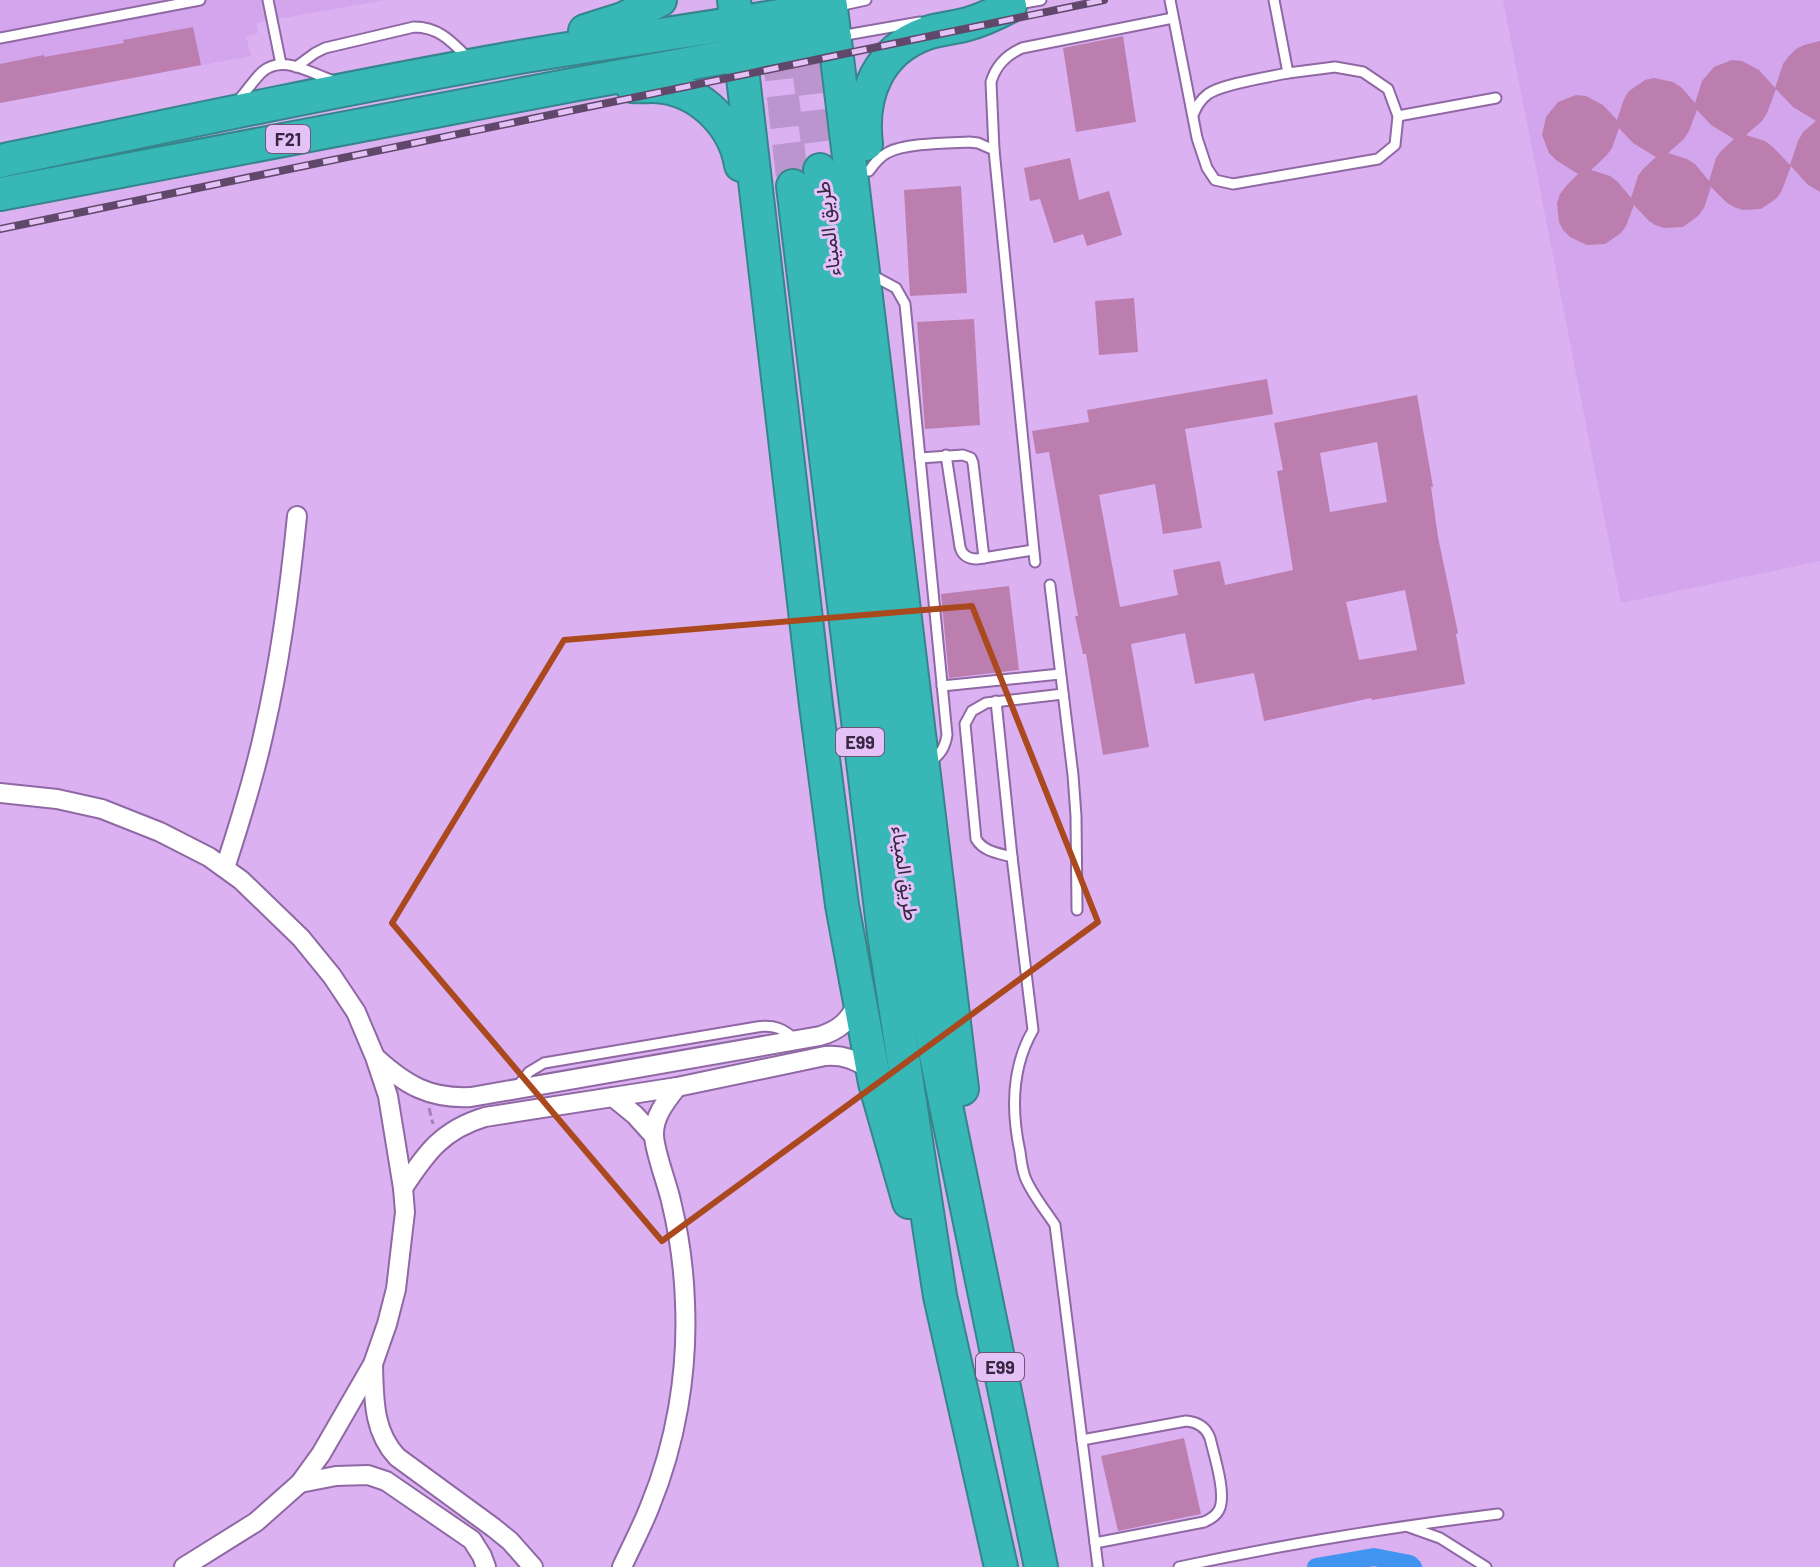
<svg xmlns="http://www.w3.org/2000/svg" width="1820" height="1567" font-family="Barlow,Vazirmatn,sans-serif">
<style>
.built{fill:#d3a5ec}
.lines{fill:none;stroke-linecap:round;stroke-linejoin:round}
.canal{stroke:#4194f0;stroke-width:18}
.building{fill:#bb7eaf;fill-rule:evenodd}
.highway-tunnel{stroke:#ba95ce;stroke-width:32;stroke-dasharray:32 16;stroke-linecap:butt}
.lane-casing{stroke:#8f68a4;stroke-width:13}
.street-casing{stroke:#8f68a4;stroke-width:22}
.highway-casing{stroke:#37858c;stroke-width:36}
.path{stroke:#a482b5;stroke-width:3;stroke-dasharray:8 4;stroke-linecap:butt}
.lane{stroke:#fff;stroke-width:9}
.street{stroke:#fff;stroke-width:18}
.highway{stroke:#37b7b5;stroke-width:32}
.rail-casing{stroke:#60486b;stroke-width:8}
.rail{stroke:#e4c2f7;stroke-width:5;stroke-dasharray:15;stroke-linecap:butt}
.marked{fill:none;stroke:#aa481e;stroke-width:6;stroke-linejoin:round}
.labels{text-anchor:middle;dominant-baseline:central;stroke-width:6;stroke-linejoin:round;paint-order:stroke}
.shield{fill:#e4c2f7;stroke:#6c5677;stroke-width:2}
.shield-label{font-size:18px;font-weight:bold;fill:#382740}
.street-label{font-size:20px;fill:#382740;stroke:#e4c2f7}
</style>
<rect width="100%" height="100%" fill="#dbb1f2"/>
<!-- built -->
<g class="built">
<polygon points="0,0 384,0 256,23 258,33 246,36 251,56 0,103"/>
<polygon points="1503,0 1820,0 1820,561 1621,603"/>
</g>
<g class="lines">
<!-- canal -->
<polyline class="canal" points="1316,1567 1374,1557 1410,1564 1413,1567"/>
</g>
<!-- building -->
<g class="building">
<polygon points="193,27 201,65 0,103 0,64 44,55 44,57 124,43 123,40"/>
<polygon points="1123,36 1136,122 1076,132 1063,48"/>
<path d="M1820 41V192L1807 184 1791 166 1782 190 1777 198 1761 209 1743 210 1734 207 1726 202 1711 187 1704 208 1698 216 1683 227 1664 228 1655 225 1648 220 1634 205 1626 226 1621 233 1605 244 1587 245 1570 237 1563 230 1559 222 1557 203 1560 194 1566 186 1578 174 1556 160 1549 153 1542 135 1546 117 1558 102 1576 95 1586 96 1603 105 1617 120 1624 99 1629 91 1645 80 1654 78 1673 82 1681 87 1695 103 1702 81 1714 67 1732 60 1742 61 1759 70 1776 89 1767 113 1762 121 1746 135 1765 141 1773 147 1790 165 1798 141 1803 132 1816 121 1793 107 1775 88 1783 64 1789 56 1796 49 1804 45ZM1697 110 1711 125 1734 139 1721 151 1716 158 1709 181 1695 164 1687 159 1668 153 1684 139 1689 131ZM1619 128 1633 143 1656 157 1643 169 1638 176 1631 198 1618 182 1610 176 1591 170 1606 156 1612 148Z"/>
<polygon points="1070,158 1079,200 1109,191 1122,235 1087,246 1083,234 1054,243 1040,199 1030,201 1024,168"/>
<polygon points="961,186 967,293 910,296 904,190"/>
<polygon points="1134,298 1138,352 1099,355 1095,301"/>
<polygon points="974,319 980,425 925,429 917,322"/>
<path d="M1267 379 1273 414 1185 429 1202 528 1163 534 1155 484 1099 495 1120 607 1178 595 1173 570 1220 561 1225 585 1293 570 1277 471 1283 470 1274 423 1417 395 1433 487H1431L1438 537 1458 633 1456 634 1465 684 1372 700 1371 698 1264 721 1254 673 1195 684 1185 633 1131 644 1149 747 1103 755 1086 654H1083L1075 616H1078L1049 452 1036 454 1032 431 1089 422 1087 410ZM1377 442 1387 502 1330 512 1320 453ZM1405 590 1417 650 1359 660 1346 602Z"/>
<polygon points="1009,586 1019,670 949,678 941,594"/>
<polygon points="1184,1438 1201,1514 1118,1531 1101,1456"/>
</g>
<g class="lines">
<!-- highway-tunnel -->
<g class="highway-tunnel">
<polyline points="772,0 793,186"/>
<polyline points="802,15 820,170"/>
</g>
<defs>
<g id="lane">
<polyline points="268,0 281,64"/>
<polyline points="1170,0 1197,138 1207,168 1215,180 1233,184 1378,159 1395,145 1398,116 1388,89 1363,72 1335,67 1288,73 1274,0"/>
<polyline points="1013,5 1041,0"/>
<polyline points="834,7 866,0"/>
<polyline points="840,36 920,22"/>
<polyline points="0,38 200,0"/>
<path d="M296 67 315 53 325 48 414 27C440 27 453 43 470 60"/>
<path d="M237 102C245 93 253 81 262 72 284 53 312 75 335 81"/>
<path d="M1193 115C1197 106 1200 100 1208 94 1222 84 1269 77 1288 73"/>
<polyline points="1398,116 1496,98"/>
<path d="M869 171C874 164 879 157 887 153 904 143 949 143 969 142L978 143 994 150"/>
<path d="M870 274 896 288 905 304 947 735C945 747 941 754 931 761"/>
<path d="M946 455 960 547C962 555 968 559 977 559L1033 550"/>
<polyline points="920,458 963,455 971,458 973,463 984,558"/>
<path d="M1035 562 994 150 991 82C996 65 1006 55 1022 48L1173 18"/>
<polyline points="1050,585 1073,775 1076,816 1077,910"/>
<polyline points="942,686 1060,674"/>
<path d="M996 701 1012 857 1033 1030C1011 1068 1011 1110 1020 1152 1021 1160 1022 1169 1025 1177 1031 1193 1046 1211 1055 1225L1098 1567"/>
<path d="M1012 857C998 853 984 852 976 839L965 724 972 711 986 703 1063 694"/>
<path d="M517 1087 529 1072 544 1063 757 1027C774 1024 784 1029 796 1040"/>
<path d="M1082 1440 1186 1421C1198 1422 1206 1427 1210 1438 1214 1455 1227 1495 1219 1510 1216 1516 1211 1519 1204 1522L1095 1543"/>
<polyline points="1409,1527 1440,1538 1486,1567"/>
<path d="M1179 1567C1285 1544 1391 1527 1498 1514"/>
</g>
<g id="street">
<polyline points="0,793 57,799 102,809 160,832 209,857 241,880 301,938 332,976 356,1012 375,1057 388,1096 403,1188 405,1212 396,1289 387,1324 373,1364 321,1454 300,1483 256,1522 184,1567"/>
<path d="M225 868C240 822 255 775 265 727 281 657 290 587 297 516"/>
<path d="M376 1058C406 1085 429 1099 471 1097L820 1036C840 1030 850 1020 858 1002"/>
<polyline points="613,1097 635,1115 654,1136"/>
<path d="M403 1188C426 1153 442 1130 485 1117L677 1087 825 1056C844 1054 856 1061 873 1070"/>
<path d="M373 1365C374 1399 373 1431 397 1457L494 1528 510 1541 533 1567"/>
<polyline points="300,1483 336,1476 368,1475 386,1481 472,1540 482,1556 486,1567"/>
<path d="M622 1567C631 1547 642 1527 650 1506 676 1443 688 1372 685 1303 684 1269 679 1234 671 1201 667 1183 655 1153 654 1136 653 1117 666 1101 677 1087"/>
</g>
<g id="highway">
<polyline points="734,0 816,705 842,905 875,1083 909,1202"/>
<polyline points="830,0 962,1089"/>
<polyline points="585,31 623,19 660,0"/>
<path d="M632 86C643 87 653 85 664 87 703 93 735 127 741 165"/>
<path d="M866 144C860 95 878 50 927 33 939 29 952 28 964 25 980 21 995 14 1010 6"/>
<path d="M0 161C175 124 349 87 525 56 627 39 729 26 831 7"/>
<polyline points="820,170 904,862 928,1015 943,1091 1041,1567"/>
<polyline points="793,186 884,934 940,1296 1001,1567"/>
<polyline points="0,194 577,84 835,37"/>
</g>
</defs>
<!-- lane casing -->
<use href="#lane" class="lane-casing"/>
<!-- street casing -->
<use href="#street" class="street-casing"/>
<!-- highway casing -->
<use href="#highway" class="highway-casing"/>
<!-- path -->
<polyline class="path" points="429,1108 433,1124"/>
<!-- lane -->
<use href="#lane" class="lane"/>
<!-- street -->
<use href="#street" class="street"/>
<!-- highway -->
<use href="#highway" class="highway"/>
<defs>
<polyline id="rail" points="0,229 1104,0"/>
</defs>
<!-- rail casing -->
<use href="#rail" class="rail-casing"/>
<!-- rail -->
<use href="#rail" class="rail"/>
</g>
<!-- marked area -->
<path class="marked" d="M972 606 1098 922 662 1241 392 923 564 640Z"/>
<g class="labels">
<!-- shield labels -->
<g class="shield">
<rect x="266" y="125" width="44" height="28" rx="6"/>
<rect x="836" y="728" width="48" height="28" rx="6"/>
<rect x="976" y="1353" width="48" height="28" rx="6"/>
</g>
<g class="shield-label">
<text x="288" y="139">F21</text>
<text x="860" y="742">E99</text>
<text x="1000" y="1367">E99</text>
</g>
<!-- street labels -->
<g class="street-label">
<text transform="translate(827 229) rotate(-97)">طريق الميناء</text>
<text transform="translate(906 873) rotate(82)">طريق الميناء</text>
</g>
</g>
</svg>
